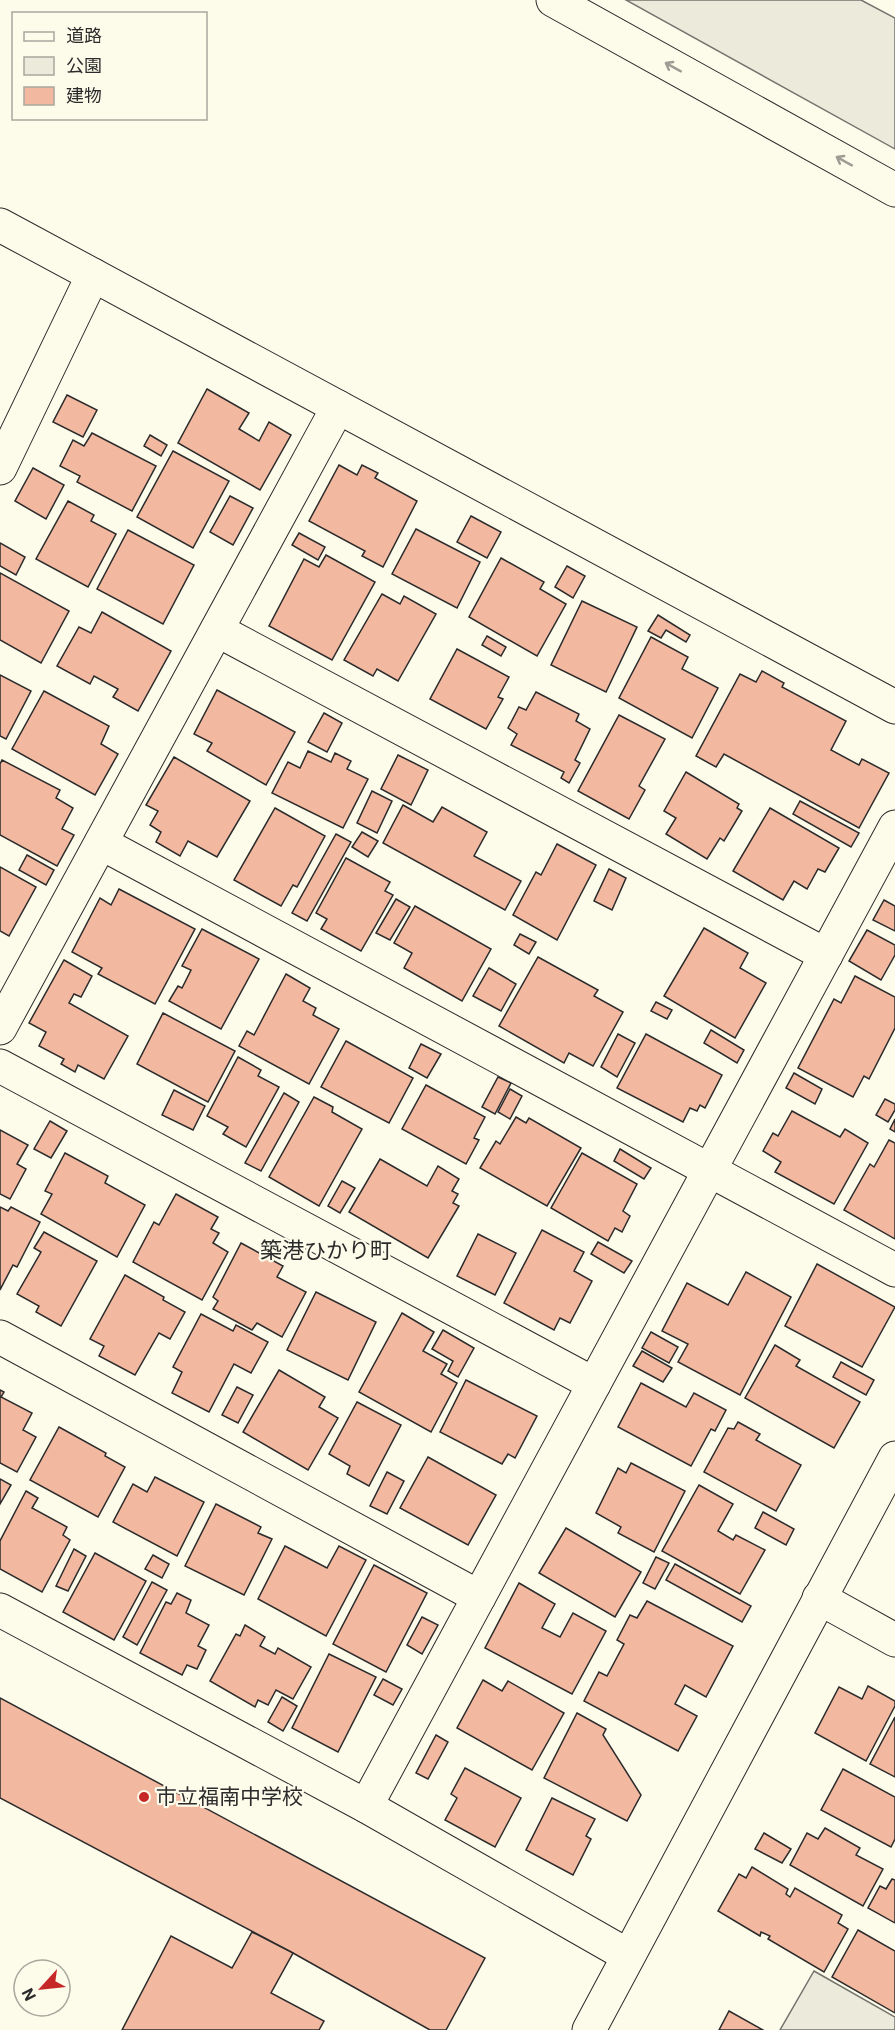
<svg xmlns="http://www.w3.org/2000/svg" width="895" height="2030" font-family="Roboto,'Noto Sans JP',sans-serif">
<style>
.green{fill:#ecebdb;stroke:#74746e;stroke-width:1.5}
.building{fill:#f2b8a0;stroke:#2b2b2b;stroke-width:1.5}
.lines{fill:none;stroke-linecap:round;stroke-linejoin:round}
.street-casing{stroke:#2b2b2b;stroke-width:35}
.secondary-casing{stroke:#2b2b2b;stroke-width:35}
.street{stroke:#fdfbea;stroke-width:33}
.secondary{stroke:#fdfbea;stroke-width:33}
.oneway{stroke:#9e9d94}
.poi-dot{fill:#c62828;stroke:#fdfbea;stroke-width:2}
.labels{text-anchor:middle;dominant-baseline:central;stroke-width:4.5;stroke-linejoin:round;paint-order:stroke}
.poi-label{font-size:21px;fill:#2b2b2b;stroke:#fdfbea;text-anchor:start}
.neighbourhood-label{font-size:22px;fill:#2b2b2b;stroke:#fdfbea}
</style>
<rect width="100%" height="100%" fill="#fdfbea"/>
<!-- green -->
<g class="green">
<polygon points="626,0 861,0 895,18 895,149"/>
<polygon points="814,1971 895,2017 895,2030 780,2030"/>
</g>
<!-- building -->
<g class="building">
<polygon points="207,389 249,413 239,429 259,441 269,422 291,435 260,490 178,443"/>
<polygon points="67,395 97,410 83,437 53,422"/>
<polygon points="92,433 156,466 132,511 77,482 80,476 60,466 73,440 84,446"/>
<polygon points="150,435 167,445 161,456 144,446"/>
<polygon points="173,451 229,481 193,548 137,517"/>
<polygon points="339,465 357,475 362,465 378,473 375,478 417,501 383,567 362,556 365,551 309,521"/>
<polygon points="33,468 64,485 46,519 15,501"/>
<polygon points="230,496 253,508 233,545 210,532"/>
<polygon points="68,501 94,515 91,521 116,534 88,587 36,559"/>
<polygon points="471,516 501,532 487,558 457,542"/>
<polygon points="416,529 480,562 457,608 392,574"/>
<polygon points="128,530 194,565 163,624 97,589"/>
<polygon points="299,533 325,547 318,560 292,545"/>
<polygon points="0,543 25,557 16,575 0,566"/>
<polygon points="326,555 375,582 332,660 269,626 304,559 319,567"/>
<polygon points="501,558 544,582 540,589 566,604 537,656 469,617"/>
<polygon points="567,566 585,576 573,598 555,587"/>
<polygon points="0,573 69,611 41,663 0,640"/>
<polygon points="382,594 400,604 404,596 436,614 398,681 377,669 373,676 344,660"/>
<polygon points="582,601 637,627 606,692 551,665"/>
<polygon points="102,612 171,651 138,711 113,697 118,689 94,676 90,684 57,666 79,627 91,633"/>
<polygon points="658,615 690,635 686,642 666,630 661,638 648,631"/>
<polygon points="487,636 506,647 501,656 482,645"/>
<polygon points="651,637 688,657 682,669 718,688 692,738 619,698"/>
<polygon points="457,649 509,677 498,697 503,699 486,729 430,699"/>
<polygon points="762,671 784,683 782,687 846,721 831,750 859,765 862,759 889,773 859,828 724,754 716,767 696,756 740,674 756,682"/>
<polygon points="0,675 31,691 6,739 0,736"/>
<polygon points="217,690 295,732 266,785 207,751 212,743 194,734"/>
<polygon points="44,691 109,726 101,744 118,754 95,795 12,749"/>
<polygon points="536,692 579,714 576,721 590,729 575,760 580,763 569,783 561,778 564,772 511,745 517,734 508,728 519,707 526,710"/>
<polygon points="324,713 342,723 327,752 308,742"/>
<polygon points="619,715 665,739 639,786 645,790 629,819 578,791"/>
<polygon points="308,751 331,762 335,753 351,761 347,769 368,779 343,828 272,793 288,762 300,768"/>
<polygon points="398,755 428,770 411,805 381,789"/>
<polygon points="174,757 250,801 217,857 188,841 180,856 156,842 161,832 150,825 158,811 146,805"/>
<polygon points="2,760 60,790 56,798 73,808 62,829 74,835 57,866 0,835 0,764"/>
<polygon points="686,772 739,804 737,808 742,811 724,841 720,838 707,859 666,834 676,818 664,811"/>
<polygon points="372,791 392,801 377,833 357,823"/>
<polygon points="800,801 859,833 851,847 793,814"/>
<polygon points="403,805 433,822 442,807 487,832 474,856 521,881 505,910 383,843"/>
<polygon points="275,808 325,836 297,887 293,885 281,906 234,880"/>
<polygon points="770,808 839,848 825,872 818,869 807,889 794,881 783,900 733,871"/>
<polygon points="362,832 378,841 368,857 352,847"/>
<polygon points="336,834 351,842 307,921 292,913"/>
<polygon points="557,844 596,865 557,940 513,915 536,872 541,875"/>
<polygon points="27,855 54,870 46,885 19,870"/>
<polygon points="346,858 390,882 385,891 393,895 361,951 321,929 327,919 316,913"/>
<polygon points="0,867 36,887 9,936 0,931"/>
<polygon points="609,869 626,878 612,910 594,901"/>
<polygon points="119,889 195,929 155,1004 98,974 102,968 72,952 100,898 111,905"/>
<polygon points="396,899 410,907 390,940 376,933"/>
<polygon points="884,900 895,906 895,931 873,920"/>
<polygon points="415,906 491,949 462,1001 404,968 412,953 394,943"/>
<polygon points="704,928 748,953 740,968 766,983 735,1038 664,996"/>
<polygon points="202,929 259,959 221,1029 169,1001 178,986 182,988 191,970 182,966"/>
<polygon points="867,930 895,945 895,955 881,980 849,961"/>
<polygon points="520,934 536,942 529,954 514,945"/>
<polygon points="538,957 598,990 594,996 623,1012 593,1066 569,1053 564,1063 499,1026"/>
<polygon points="64,960 92,976 81,997 74,994 69,1003 128,1036 104,1079 78,1065 75,1072 61,1064 64,1059 39,1046 46,1032 29,1023"/>
<polygon points="489,968 516,984 501,1011 473,996"/>
<polygon points="286,974 310,988 303,1001 316,1008 313,1015 339,1029 309,1084 239,1046 247,1031 254,1035"/>
<polygon points="855,976 895,997 895,1028 869,1079 864,1076 853,1097 798,1068 834,999 841,1003"/>
<polygon points="656,1002 672,1010 667,1019 651,1011"/>
<polygon points="163,1013 235,1051 208,1102 137,1064"/>
<polygon points="711,1030 744,1050 737,1063 704,1043"/>
<polygon points="618,1034 635,1043 617,1077 601,1067"/>
<polygon points="646,1034 722,1075 705,1108 700,1105 697,1111 690,1108 683,1122 617,1088"/>
<polygon points="346,1041 413,1078 389,1123 321,1087"/>
<polygon points="421,1044 441,1054 427,1078 409,1068"/>
<polygon points="238,1057 261,1070 258,1076 279,1087 246,1147 223,1134 228,1127 207,1116"/>
<polygon points="794,1073 822,1089 815,1104 786,1088"/>
<polygon points="498,1077 511,1083 495,1114 482,1107"/>
<polygon points="426,1085 485,1117 474,1138 479,1140 466,1164 402,1129"/>
<polygon points="510,1089 522,1096 510,1119 498,1112"/>
<polygon points="174,1090 205,1106 193,1130 162,1115"/>
<polygon points="284,1093 299,1102 261,1171 245,1163"/>
<polygon points="314,1097 333,1107 332,1112 362,1129 319,1206 269,1177"/>
<polygon points="885,1099 895,1104 895,1110 888,1122 876,1115"/>
<polygon points="792,1111 840,1137 845,1129 868,1143 834,1204 775,1172 781,1162 763,1151 773,1133 778,1136"/>
<polygon points="516,1117 526,1123 529,1118 581,1148 547,1206 480,1168 496,1141 500,1144"/>
<polygon points="895,1119 895,1132 890,1129"/>
<polygon points="50,1121 67,1131 51,1158 34,1149"/>
<polygon points="0,1130 28,1145 17,1164 26,1169 10,1199 0,1194"/>
<polygon points="889,1140 895,1143 895,1239 844,1210 870,1164 874,1167"/>
<polygon points="620,1149 651,1168 644,1179 614,1161"/>
<polygon points="65,1153 108,1176 105,1183 145,1205 117,1257 41,1214 52,1194 45,1191"/>
<polygon points="582,1153 637,1184 623,1211 630,1216 622,1232 615,1228 608,1241 551,1208"/>
<polygon points="380,1159 427,1186 438,1166 459,1179 452,1191 458,1194 453,1203 459,1206 428,1258 349,1212"/>
<polygon points="342,1181 355,1188 340,1213 328,1206"/>
<polygon points="176,1194 218,1217 211,1229 219,1233 213,1243 228,1252 202,1300 133,1262 154,1222 159,1225"/>
<polygon points="0,1207 8,1211 11,1207 40,1222 17,1267 13,1265 0,1290"/>
<polygon points="542,1230 584,1252 574,1271 592,1281 570,1323 560,1318 554,1330 504,1303"/>
<polygon points="44,1232 97,1261 61,1326 36,1312 39,1306 17,1294 41,1252 34,1248"/>
<polygon points="478,1234 516,1253 495,1295 457,1276"/>
<polygon points="598,1242 632,1261 624,1273 591,1254"/>
<polygon points="241,1243 283,1266 277,1277 306,1292 282,1337 257,1323 252,1330 213,1309 218,1301 213,1297"/>
<polygon points="817,1264 895,1307 862,1367 785,1326"/>
<polygon points="746,1272 791,1297 740,1395 678,1362 688,1344 662,1331 687,1283 728,1305"/>
<polygon points="125,1275 164,1297 163,1300 185,1312 170,1339 159,1333 135,1375 99,1356 104,1346 90,1339"/>
<polygon points="316,1292 376,1322 348,1380 287,1350"/>
<polygon points="402,1313 434,1332 423,1351 447,1364 441,1374 457,1383 431,1432 359,1392"/>
<polygon points="201,1314 233,1331 236,1325 268,1342 251,1373 234,1364 209,1412 172,1393 182,1372 173,1367"/>
<polygon points="443,1330 474,1348 458,1377 448,1371 453,1361 432,1349"/>
<polygon points="651,1332 678,1347 669,1363 642,1348"/>
<polygon points="775,1345 800,1360 796,1366 860,1402 834,1448 745,1398"/>
<polygon points="642,1351 672,1368 663,1382 633,1366"/>
<polygon points="841,1362 874,1380 866,1395 833,1377"/>
<polygon points="279,1370 325,1397 319,1407 338,1418 308,1470 243,1432"/>
<polygon points="466,1380 537,1416 515,1458 508,1454 502,1464 440,1432"/>
<polygon points="641,1383 686,1407 694,1393 726,1410 715,1431 711,1429 691,1466 618,1427"/>
<polygon points="237,1387 253,1395 238,1423 222,1415"/>
<polygon points="0,1390 4,1392 1,1397 32,1413 23,1430 36,1437 17,1472 0,1463"/>
<polygon points="357,1402 401,1425 369,1486 347,1474 350,1466 329,1454"/>
<polygon points="738,1422 760,1434 756,1440 801,1465 776,1511 704,1472 728,1428 734,1429"/>
<polygon points="59,1427 106,1453 105,1456 125,1467 98,1517 30,1480"/>
<polygon points="428,1457 496,1495 468,1545 400,1508"/>
<polygon points="631,1463 685,1491 654,1552 618,1533 621,1527 596,1513 618,1468 626,1473"/>
<polygon points="387,1472 404,1481 387,1514 370,1506"/>
<polygon points="155,1477 204,1502 177,1556 113,1522 133,1484 147,1492"/>
<polygon points="0,1479 11,1485 0,1504"/>
<polygon points="699,1485 733,1504 718,1531 733,1540 736,1535 765,1550 740,1594 662,1551"/>
<polygon points="26,1491 38,1498 32,1508 67,1527 63,1535 70,1540 42,1592 0,1569 0,1541"/>
<polygon points="216,1504 261,1527 258,1533 272,1539 244,1595 185,1566"/>
<polygon points="763,1512 794,1529 786,1545 755,1528"/>
<polygon points="566,1528 641,1572 615,1617 539,1573"/>
<polygon points="285,1546 327,1568 339,1546 366,1560 326,1636 258,1599"/>
<polygon points="74,1549 86,1556 68,1591 56,1586"/>
<polygon points="95,1553 146,1581 114,1640 63,1612"/>
<polygon points="153,1555 169,1564 162,1578 145,1569"/>
<polygon points="656,1557 669,1563 655,1589 643,1583"/>
<polygon points="675,1564 751,1606 742,1622 666,1580"/>
<polygon points="374,1565 427,1593 386,1672 333,1644"/>
<polygon points="152,1582 167,1590 137,1645 123,1637"/>
<polygon points="519,1583 555,1604 542,1628 560,1637 573,1613 606,1631 572,1694 485,1648"/>
<polygon points="177,1593 191,1600 186,1613 209,1625 198,1646 206,1650 197,1669 187,1665 182,1675 140,1653 166,1602 171,1604"/>
<polygon points="647,1601 733,1646 706,1697 685,1685 675,1704 697,1716 678,1751 584,1701 599,1672 607,1676 624,1644 617,1640 630,1615 637,1618"/>
<polygon points="422,1617 438,1625 422,1654 407,1645"/>
<polygon points="245,1625 265,1637 260,1646 275,1654 278,1648 311,1667 293,1699 276,1690 268,1705 258,1700 255,1707 210,1681 236,1634 240,1636"/>
<polygon points="329,1654 376,1677 338,1752 292,1728"/>
<polygon points="383,1679 402,1689 393,1705 374,1695"/>
<polygon points="483,1680 502,1691 508,1681 564,1713 532,1770 457,1728"/>
<polygon points="868,1686 895,1701 895,1706 866,1761 815,1733 839,1687 862,1699"/>
<polygon points="282,1697 297,1706 283,1731 268,1722"/>
<polygon points="0,1698 485,1958 446,2030 430,2030 293,1953 0,1798"/>
<polygon points="577,1713 606,1729 603,1735 641,1795 627,1821 544,1778"/>
<polygon points="895,1717 895,1777 870,1764"/>
<polygon points="436,1735 448,1742 428,1779 416,1773"/>
<polygon points="465,1768 521,1798 495,1847 445,1820 457,1798 451,1794"/>
<polygon points="843,1769 895,1797 895,1839 891,1847 821,1810"/>
<polygon points="552,1798 595,1819 586,1836 591,1839 573,1875 526,1850"/>
<polygon points="825,1828 860,1848 856,1855 883,1869 863,1906 790,1865 807,1833 818,1839"/>
<polygon points="764,1833 791,1849 782,1863 755,1849"/>
<polygon points="752,1867 788,1889 786,1894 790,1897 795,1888 842,1915 838,1923 848,1929 824,1972 768,1939 770,1936 761,1932 760,1936 718,1911 739,1874 746,1878"/>
<polygon points="892,1879 895,1880 895,1923 868,1908 880,1886 886,1889"/>
<polygon points="858,1930 895,1951 895,2013 832,1977"/>
<polygon points="252,1932 293,1953 271,1993 324,2021 319,2030 122,2030 171,1936 232,1968"/>
<polygon points="729,2011 763,2030 719,2030"/>
</g>
<g class="lines">
<defs>
<g id="street">
<polyline points="0,225 895,707"/>
<polyline points="0,468 93,275"/>
<polyline points="217,630 826,955"/>
<polyline points="101,843 895,1270"/>
<polyline points="0,1028 338,407"/>
<polyline points="0,1066 594,1384"/>
<polyline points="0,1337 479,1597"/>
<polyline points="819,1598 895,1640"/>
<polyline points="0,1610 366,1806 627,1955"/>
<polyline points="366,1806 895,827"/>
</g>
<g id="secondary">
<polyline points="553,0 895,190"/>
<polyline points="589,2030 895,1458"/>
</g>
</defs>
<!-- street casing -->
<use href="#street" class="street-casing"/>
<!-- secondary casing -->
<use href="#secondary" class="secondary-casing"/>
<!-- street -->
<use href="#street" class="street"/>
<!-- secondary -->
<use href="#secondary" class="secondary"/>
</g>
<!-- one-way arrows -->
<defs><path id="oneway-shaft" d="M-6 0H5M1.5-3L5.5 0L1.5 3" fill="none" stroke-width="1.6" stroke-linecap="round" stroke-linejoin="round" transform="scale(1.5)"/></defs>
<g class="oneway">
<use href="#oneway-shaft" transform="translate(673 67) rotate(-151)"/>
<use href="#oneway-shaft" transform="translate(844 161) rotate(-151)"/>
</g>
<!-- markers -->
<circle class="poi-dot" cx="144" cy="1797" r="6"/>
<g class="labels">
<!-- poi labels -->
<g class="poi-label">
<text x="156" y="1797">市立福南中学校</text>
</g>
<!-- neighbourhood labels -->
<g class="neighbourhood-label">
<text x="326" y="1250">築港ひかり町</text>
</g>
</g>
<!-- legend -->
<rect x="12" y="12" width="195" height="108" fill="#fdfbea" stroke="#a9a89e" stroke-width="1.5"/>
<rect x="24" y="32" width="30" height="9" fill="#fdfbea" stroke="#a9a89e" stroke-width="1.5"/>
<text x="66" y="42" font-size="18" fill="#2b2b2b">道路</text>
<rect x="24" y="57" width="30" height="18" fill="#ecebdb" stroke="#a9a89e" stroke-width="1.5"/>
<text x="66" y="72" font-size="18" fill="#2b2b2b">公園</text>
<rect x="24" y="87" width="30" height="18" fill="#f2b8a0" stroke="#a9a89e" stroke-width="1.5"/>
<text x="66" y="102" font-size="18" fill="#2b2b2b">建物</text>
<!-- north arrow -->
<g transform="translate(42 1988) rotate(243)"><circle r="28" fill="#fdfbea" stroke="#a9a89e" stroke-width="1.5"/>
<path d="M0-4.5L10 22L0 15L-10 22Z" fill="#c62828"/>
<text y="-9" font-size="16" font-weight="bold" text-anchor="middle" fill="#2b2b2b">N</text>
</g>
</svg>
